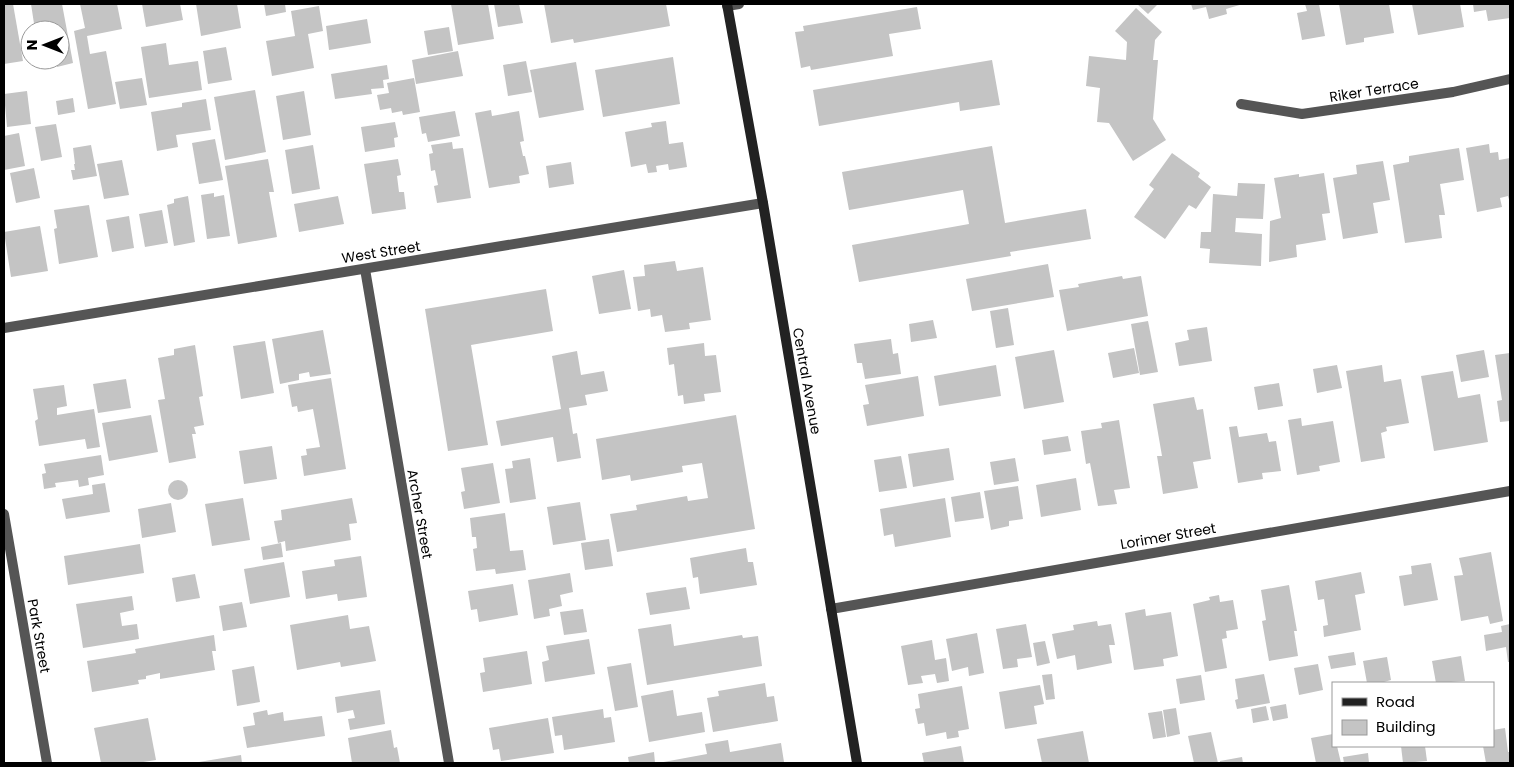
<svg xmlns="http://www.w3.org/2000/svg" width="1514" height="767" font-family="Poppins,sans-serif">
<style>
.building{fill:#c4c4c4}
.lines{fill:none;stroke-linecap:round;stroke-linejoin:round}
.lane{stroke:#555;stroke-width:10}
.street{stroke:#555;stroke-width:10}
.secondary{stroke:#222;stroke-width:10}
.labels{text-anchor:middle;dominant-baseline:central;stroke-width:5;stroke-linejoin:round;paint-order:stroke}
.street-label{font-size:14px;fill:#000;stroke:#fff}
</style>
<rect width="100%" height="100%" fill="#fff"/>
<!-- building -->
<g class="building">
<polygon points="4,4 13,4 23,61 4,64"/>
<polygon points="31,4 62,4 73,63 57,67 56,60 60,60 60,30 35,30"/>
<polygon points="80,4 117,4 122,29 87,36 90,54 106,51 116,104 88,109 74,31 85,28"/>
<polygon points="142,4 180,4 183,20 146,27"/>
<polygon points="196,4 237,4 241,28 201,36"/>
<polygon points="264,4 285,4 286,12 266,16"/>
<polygon points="451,4 488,4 494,39 458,45"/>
<polygon points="494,4 519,4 523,23 498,27"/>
<polygon points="544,4 666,4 670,26 574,43 573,39 551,43"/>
<polygon points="1137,4 1158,4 1148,14"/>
<polygon points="1191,4 1243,4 1226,9 1227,14 1209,19 1206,7 1193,10"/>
<polygon points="1305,4 1319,4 1325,36 1302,40 1297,13 1307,11"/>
<polygon points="1339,4 1389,4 1394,33 1364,38 1364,42 1346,45"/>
<polygon points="1412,4 1460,4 1464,27 1418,35"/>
<polygon points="1473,4 1510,4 1510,18 1488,21 1486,10 1474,12"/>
<polygon points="319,6 323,31 308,34 314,68 272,76 266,41 295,36 291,11"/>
<polygon points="917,7 921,29 889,34 893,56 811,70 810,66 801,68 795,32 804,31 803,26"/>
<polygon points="1136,8 1162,32 1155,40 1153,60 1158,60 1153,119 1166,140 1133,161 1109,123 1097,122 1100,88 1086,86 1089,56 1126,60 1127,42 1115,31"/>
<polygon points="367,19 371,43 329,50 326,26"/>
<polygon points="449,27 453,51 428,55 424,31"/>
<polygon points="166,43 169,65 198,61 202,90 149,98 141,47"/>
<polygon points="226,47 232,80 208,84 203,51"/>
<polygon points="458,51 463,76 416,84 412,60"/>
<polygon points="673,57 680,104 603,117 595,70"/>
<polygon points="992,60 1000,105 960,111 959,102 819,126 813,90"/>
<polygon points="526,61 532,92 508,96 503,65"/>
<polygon points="576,62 584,110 539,118 530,70"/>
<polygon points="387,65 389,79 383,80 384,88 371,89 372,94 335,99 331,74"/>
<polygon points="142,78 147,105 120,109 115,82"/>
<polygon points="414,78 420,112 403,115 402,111 392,113 391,108 380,110 377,95 389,93 387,83"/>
<polygon points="255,90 266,152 225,160 214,97"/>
<polygon points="27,91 31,124 7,127 4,94"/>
<polygon points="304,91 311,135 283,140 276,96"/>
<polygon points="73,98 75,112 58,115 56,101"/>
<polygon points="206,99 211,130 176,135 178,147 157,151 151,112 182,107 182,103"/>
<polygon points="491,110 492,116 519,111 524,141 520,142 523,156 525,156 529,174 519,176 520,183 489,188 475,113"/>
<polygon points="455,111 460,136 428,142 426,133 422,134 419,117"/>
<polygon points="666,121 669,144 683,142 687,167 669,170 668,164 656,166 657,172 648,173 646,164 631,167 625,132 652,127 651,123"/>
<polygon points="395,122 398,137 394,138 395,147 365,152 361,127"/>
<polygon points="56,124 62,157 41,161 35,127"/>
<polygon points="19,133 25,166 4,170 4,136"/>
<polygon points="215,139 223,180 199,184 192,143"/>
<polygon points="452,142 453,149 463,148 471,198 437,203 434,186 438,185 435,170 431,171 429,154 433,153 431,145"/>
<polygon points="1489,144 1490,153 1498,152 1499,160 1510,158 1510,203 1508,196 1500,198 1502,207 1477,212 1466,148"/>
<polygon points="91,145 97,176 73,180 71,170 75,170 74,164 75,164 73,148"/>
<polygon points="313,145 320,189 292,194 285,150"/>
<polygon points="992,146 1005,223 1086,209 1091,239 1010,252 1011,256 859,282 852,245 969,224 963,190 849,210 842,172"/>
<polygon points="1459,148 1464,180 1440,184 1445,215 1439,215 1442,238 1405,243 1393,165 1409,162 1409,156"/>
<polygon points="1172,153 1200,173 1198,177 1211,187 1196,209 1189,205 1165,239 1134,217 1154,189 1149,185"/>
<polygon points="268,159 274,192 269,192 277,237 238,244 225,166"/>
<polygon points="398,159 401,175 397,176 399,192 404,192 406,209 372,214 364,164"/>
<polygon points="122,160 129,195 104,199 97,164"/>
<polygon points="1383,161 1390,200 1373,203 1378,233 1343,239 1333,178 1357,174 1356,165"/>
<polygon points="571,162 574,184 549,188 546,166"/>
<polygon points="34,168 40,198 16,203 10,173"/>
<polygon points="1324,173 1330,213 1322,214 1326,240 1296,245 1297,257 1269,262 1270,221 1281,218 1274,178 1299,174 1299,177"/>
<polygon points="1238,183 1265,184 1263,219 1236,218 1235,232 1262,234 1261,266 1209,263 1210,249 1200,248 1201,232 1211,232 1213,194 1237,196"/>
<polygon points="214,193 214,197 224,195 230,236 207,239 201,195"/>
<polygon points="188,196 195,242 174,246 167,205 174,203 174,199"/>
<polygon points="338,196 344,224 299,232 294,204"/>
<polygon points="89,205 98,257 59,264 54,229 57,228 54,210"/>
<polygon points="162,210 168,243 145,247 139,214"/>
<polygon points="129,216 134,248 112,252 106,220"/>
<polygon points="40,226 48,271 11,277 4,232"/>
<polygon points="675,261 677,271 703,267 711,320 689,323 690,329 665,332 662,315 651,317 650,309 638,311 633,277 645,276 644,265"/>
<polygon points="1048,264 1054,297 972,311 966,279"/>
<polygon points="624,270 631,309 599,314 592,276"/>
<polygon points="1122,276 1123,279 1141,276 1148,316 1067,331 1059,290 1079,287 1078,284"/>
<polygon points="546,289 553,331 471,345 488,445 448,451 425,309"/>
<polygon points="1008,308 1014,345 996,348 990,311"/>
<polygon points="933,320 937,338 911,342 909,324"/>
<polygon points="1148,321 1158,372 1140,375 1131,324"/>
<polygon points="1207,327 1212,361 1179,366 1175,343 1189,340 1187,330"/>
<polygon points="323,330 331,374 310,377 309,372 299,374 299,380 280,384 272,339"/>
<polygon points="891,339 893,354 898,353 901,374 865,379 862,363 857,363 854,344"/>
<polygon points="265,341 274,393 241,399 233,346"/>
<polygon points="704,343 705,356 716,355 721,392 704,394 705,401 684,404 683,395 678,396 674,364 669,365 667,348"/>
<polygon points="195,345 203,396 199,397 204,425 194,427 196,434 192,434 196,458 169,463 158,400 165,399 158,358 174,355 174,349"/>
<polygon points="1134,348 1139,373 1113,378 1108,353"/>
<polygon points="1054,350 1064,402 1024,409 1015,357"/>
<polygon points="1484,350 1489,377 1461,382 1456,355"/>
<polygon points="577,351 581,375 604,371 608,391 585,395 587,405 569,408 573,434 577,433 581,458 557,462 553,437 501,446 496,421 561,409 552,356"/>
<polygon points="1510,353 1510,421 1500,422 1497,401 1502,400 1495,355"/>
<polygon points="996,365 1001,396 939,406 934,376"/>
<polygon points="1337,365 1342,388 1317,393 1313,369"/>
<polygon points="1382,365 1384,382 1401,379 1409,423 1386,427 1387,431 1381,433 1385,458 1361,462 1346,371"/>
<polygon points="1453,371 1458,398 1480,394 1488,442 1434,451 1421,376"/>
<polygon points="918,376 924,416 867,426 863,405 869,404 865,385"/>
<polygon points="331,378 346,469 304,476 301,456 307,455 306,449 320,447 313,409 298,412 297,406 292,407 288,385"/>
<polygon points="126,379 131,408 98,413 93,384"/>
<polygon points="1279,383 1283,406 1258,410 1254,387"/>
<polygon points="64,385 67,406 57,408 57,415 94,409 100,447 87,449 85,439 39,446 35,421 38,419 33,389"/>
<polygon points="1194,397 1197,410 1203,409 1211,459 1193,462 1198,488 1163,494 1157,456 1162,456 1153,404"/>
<polygon points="151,415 158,452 109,461 102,423"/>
<polygon points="736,415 755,529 617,552 610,514 637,510 636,505 687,496 688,501 708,498 702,463 682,466 683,472 631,481 630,475 602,480 596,439"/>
<polygon points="1301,418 1302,426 1333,421 1340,462 1319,466 1320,471 1297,475 1288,420"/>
<polygon points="1119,420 1130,488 1114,490 1117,504 1098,506 1090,463 1086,464 1081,431 1102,428 1101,423"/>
<polygon points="1237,426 1239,437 1267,433 1269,442 1276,441 1281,471 1262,473 1263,479 1238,483 1229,427"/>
<polygon points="1068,436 1071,451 1044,455 1042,440"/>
<polygon points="272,446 277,479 244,484 239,451"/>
<polygon points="949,448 954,480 913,487 908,454"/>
<polygon points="101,455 104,475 88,478 89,485 79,487 78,480 55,483 56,487 44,489 42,474 46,473 44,464"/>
<polygon points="901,456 907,488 879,492 874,460"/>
<polygon points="530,458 536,499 510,503 505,469 513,468 512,461"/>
<polygon points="1015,458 1019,481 994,485 990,462"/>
<polygon points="493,463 500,503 464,509 461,492 465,491 461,468"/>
<polygon points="1076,478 1081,510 1041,517 1036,485"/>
<circle cx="178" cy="490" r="10"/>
<polygon points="105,483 110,512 66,519 62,499 93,494 92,485"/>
<polygon points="1018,486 1023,519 1009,521 1009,526 991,530 984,491"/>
<polygon points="980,492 984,518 955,522 951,497"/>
<polygon points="243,498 250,540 212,546 205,504"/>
<polygon points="352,498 357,523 349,524 351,540 286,551 285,541 278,543 274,521 282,520 281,510"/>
<polygon points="945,498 951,537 895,547 893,534 884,536 880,509"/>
<polygon points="580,502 586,540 553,545 547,507"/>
<polygon points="171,503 176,532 142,538 138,509"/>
<polygon points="505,513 510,551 523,550 526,570 496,574 495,569 476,571 473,549 477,548 476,537 472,537 470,518"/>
<polygon points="609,539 613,566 585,570 581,543"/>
<polygon points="281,543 283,557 263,560 261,547"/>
<polygon points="140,544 144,573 68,585 64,556"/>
<polygon points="746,548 748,562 753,562 757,585 700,594 698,577 693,578 690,558"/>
<polygon points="1491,552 1503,621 1490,624 1488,616 1461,621 1454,576 1463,575 1459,558"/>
<polygon points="361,556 367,597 338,601 337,594 306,599 302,571 335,566 334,560"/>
<polygon points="284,562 290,597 250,604 244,569"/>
<polygon points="1431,563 1438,600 1404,606 1399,576 1412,574 1411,566"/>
<polygon points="1361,572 1365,593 1355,595 1361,630 1324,637 1323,626 1328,625 1324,599 1318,600 1315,581"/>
<polygon points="570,573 573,592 560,595 562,606 549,609 550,616 534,619 528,580"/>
<polygon points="195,574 200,598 176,602 172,578"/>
<polygon points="513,584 518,615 479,622 477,609 471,610 468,591"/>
<polygon points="1289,585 1297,631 1294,631 1298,656 1269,661 1262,621 1266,620 1261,590"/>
<polygon points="686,587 690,609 650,615 646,593"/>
<polygon points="1219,595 1220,602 1233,600 1238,629 1226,631 1227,638 1222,639 1227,668 1205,672 1193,604 1210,600 1209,597"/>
<polygon points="132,596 134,610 120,613 122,626 137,624 139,639 83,648 76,604"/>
<polygon points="242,602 247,627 223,631 219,606"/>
<polygon points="583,609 587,632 564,635 560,612"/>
<polygon points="1145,609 1146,616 1171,612 1178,656 1163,659 1164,666 1134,670 1125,613"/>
<polygon points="348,615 350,629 369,626 376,661 341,667 340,662 297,670 290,625"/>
<polygon points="1097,621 1098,626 1111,624 1115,645 1109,645 1112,663 1077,670 1075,655 1057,659 1052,634 1074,630 1073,625"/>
<polygon points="671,624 674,646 742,635 743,638 758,636 762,666 647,685 638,629"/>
<polygon points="1026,624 1032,657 1017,659 1018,667 1003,669 996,629"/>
<polygon points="1510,624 1510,662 1508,662 1506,647 1486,651 1484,635 1502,632 1501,626"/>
<polygon points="977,633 984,673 969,676 968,667 952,671 946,639"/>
<polygon points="214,635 216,651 212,651 215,670 160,679 160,673 146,676 146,679 138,680 139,684 92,692 87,661 136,653 135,649"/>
<polygon points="589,639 595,674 545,682 542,662 549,660 546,646"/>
<polygon points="932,640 935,660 946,658 949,681 937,683 935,674 921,676 923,683 908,685 901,646"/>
<polygon points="1045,641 1050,663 1037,666 1033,643"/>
<polygon points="527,651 532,684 483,692 480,673 485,672 483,658"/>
<polygon points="1354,652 1356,665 1331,669 1328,656"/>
<polygon points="1461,656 1465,681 1436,683 1432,661"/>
<polygon points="1387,657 1391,680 1384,682 1384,683 1367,683 1363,661"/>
<polygon points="631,663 638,707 615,711 607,667"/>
<polygon points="1318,664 1323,690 1299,695 1294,668"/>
<polygon points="254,666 260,702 237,706 232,670"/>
<polygon points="1052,674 1055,699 1046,700 1042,675"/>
<polygon points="1264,674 1270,703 1237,709 1235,700 1238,699 1235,679"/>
<polygon points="1201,675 1205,700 1180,704 1176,679"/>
<polygon points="765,683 767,697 774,696 778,721 713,732 707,698 719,696 718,691"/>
<polygon points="1040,685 1044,704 1034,706 1037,724 1005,729 999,692"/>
<polygon points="962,686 969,729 958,731 959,737 947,739 946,732 926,736 924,723 918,724 915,709 920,708 918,694"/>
<polygon points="380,690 385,724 350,730 348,719 355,718 353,710 337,713 335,697"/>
<polygon points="673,690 677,716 702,712 705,732 649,742 641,696"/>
<polygon points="1286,704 1288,718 1273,721 1270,707"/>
<polygon points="1266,706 1269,720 1253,723 1251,709"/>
<polygon points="1176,708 1180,734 1167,737 1163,710"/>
<polygon points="603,709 604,718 611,717 615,742 564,750 562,735 555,736 552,717"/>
<polygon points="267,710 268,715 283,712 284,721 322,716 325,736 247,748 243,727 255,725 253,713"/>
<polygon points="1162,711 1166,737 1153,739 1148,713"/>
<polygon points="148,718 156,760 137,763 101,763 94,728"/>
<polygon points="548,718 554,753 501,761 499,749 493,750 489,728"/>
<polygon points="1505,728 1508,752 1510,752 1510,763 1486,763 1483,746 1493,746 1493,730"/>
<polygon points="391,730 394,748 397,747 400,763 352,763 348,738"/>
<polygon points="1083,731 1089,763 1042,763 1037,739"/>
<polygon points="1211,732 1218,763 1194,763 1188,736"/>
<polygon points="1333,734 1333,746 1337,746 1341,763 1316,763 1311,738"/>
<polygon points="728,740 730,752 781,743 784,762 658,763 707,754 705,744"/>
<polygon points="961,746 964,763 924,763 922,753"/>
<polygon points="1401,746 1425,746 1427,761 1403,763"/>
<polygon points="654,752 655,763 629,763 628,757"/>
<polygon points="1368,753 1369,763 1344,763 1343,757"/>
<polygon points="241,755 242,763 199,763 199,762"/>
<polygon points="1242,757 1243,763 1220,763 1220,761"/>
</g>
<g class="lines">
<!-- lane -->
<polyline class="lane" points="727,6 739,4"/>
<!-- street -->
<g class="street">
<polyline points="1241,104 1302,114 1453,92 1510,79"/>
<polyline points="365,269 449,763"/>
<polyline points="4,328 763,203"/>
<polyline points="4,514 47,763"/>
<polyline points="831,609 1510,491"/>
</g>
<!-- secondary -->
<polyline class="secondary" points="727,4 763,203 857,763"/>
</g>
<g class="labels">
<!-- street labels -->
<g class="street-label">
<text transform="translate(1374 90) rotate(-9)">Riker Terrace</text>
<text transform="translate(381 252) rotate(-9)">West Street</text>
<text transform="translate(807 381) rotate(80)">Central Avenue</text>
<text transform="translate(420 514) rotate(80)">Archer Street</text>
<text transform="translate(1168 536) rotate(-10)">Lorimer Street</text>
<text transform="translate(39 636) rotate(80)">Park Street</text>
</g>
</g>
<!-- border -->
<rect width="1514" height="767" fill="none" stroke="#000000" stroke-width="10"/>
<!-- legend -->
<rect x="1332" y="682" width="162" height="65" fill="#ffffff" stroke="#999999"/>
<rect x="1342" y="698" width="25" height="8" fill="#222222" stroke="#999999"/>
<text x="1376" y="707" font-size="15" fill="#000000">Road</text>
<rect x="1342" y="720" width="25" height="15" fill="#c4c4c4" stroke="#999999"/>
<text x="1376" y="732" font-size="15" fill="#000000">Building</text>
<!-- north arrow -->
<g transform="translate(45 45) rotate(270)"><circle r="24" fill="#ffffff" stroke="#999999"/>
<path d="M0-4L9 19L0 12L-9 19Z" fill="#000000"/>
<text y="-8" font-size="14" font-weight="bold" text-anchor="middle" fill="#000000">N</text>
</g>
</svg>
